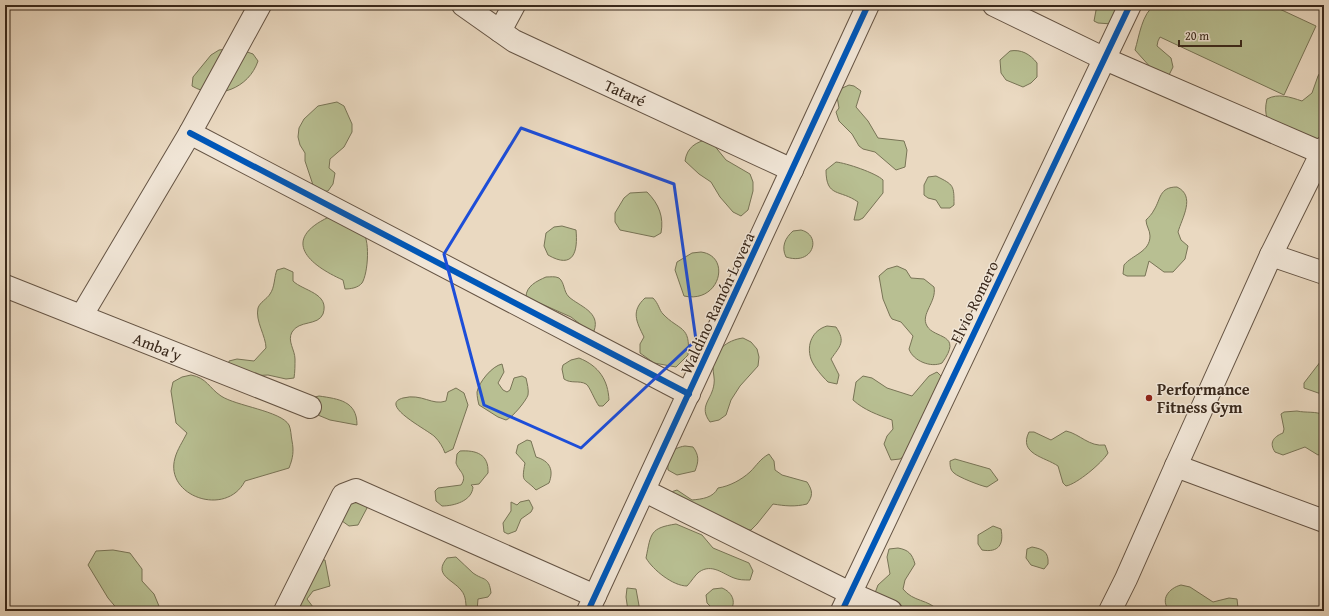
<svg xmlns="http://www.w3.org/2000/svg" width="1329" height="616" font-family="'Gentium Book Plus',serif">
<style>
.green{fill:#b8bf92;stroke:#787456}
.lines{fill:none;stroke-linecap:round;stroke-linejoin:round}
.minor-casing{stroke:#655444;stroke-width:24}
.minor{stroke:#f1e6d7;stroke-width:22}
.cycleway-casing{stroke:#f1e6d7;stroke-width:8}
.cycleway{stroke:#0057b8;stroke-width:6}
.marked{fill:none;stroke:#1d4ed8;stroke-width:3;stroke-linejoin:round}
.poi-dot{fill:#8f2418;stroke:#f1e6d7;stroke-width:1.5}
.labels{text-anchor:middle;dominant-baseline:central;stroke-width:3;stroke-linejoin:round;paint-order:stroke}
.street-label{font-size:16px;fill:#39281b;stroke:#f1e6d7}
.poi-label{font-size:16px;font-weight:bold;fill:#39281b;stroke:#f1e6d7;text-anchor:start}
</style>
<rect width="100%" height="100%" fill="#ead9c1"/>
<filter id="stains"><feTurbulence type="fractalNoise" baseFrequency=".005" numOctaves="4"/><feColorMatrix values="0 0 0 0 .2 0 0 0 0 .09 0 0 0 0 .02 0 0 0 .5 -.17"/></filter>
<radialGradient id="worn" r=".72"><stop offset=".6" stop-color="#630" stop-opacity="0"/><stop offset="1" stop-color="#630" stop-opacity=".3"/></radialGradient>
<!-- green -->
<g class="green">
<polygon points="1097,5 1127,5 1112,24 1098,23 1094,21"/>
<path d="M1155 5H1271L1316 26 1284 95 1160 37 1158 41 1157 46 1171 58 1173 67 1169 75 1152 69 1135 50C1139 37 1142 13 1155 5Z"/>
<path d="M236 48 253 54 258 61C249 88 217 101 192 86L193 77 211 55 219 50Z"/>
<path d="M1010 51C1021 49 1030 54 1037 63V77L1031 83 1023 87 1006 80 1001 73 1000 60Z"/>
<path d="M1324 66V128L1319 138 1311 143C1288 135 1259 131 1267 99 1278 93 1290 97 1302 101L1312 93 1318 76Z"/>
<polygon points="849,85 854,86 861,91 856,107 868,121 878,138 904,141 907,150 905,167 896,170 875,152 863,149 859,146 852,134 839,121 836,112 839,108 836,91"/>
<polygon points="337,102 344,106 352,124 352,132 344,147 330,159 329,168 335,173 333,184 328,191 319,192 313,185 305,161 305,153 300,145 298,137 299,128 304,119 318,106"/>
<path d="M709 139 726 160 750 174 753 182V191L748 210 741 216 733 212 720 197 711 182 699 174 685 161C687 147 696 142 709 139Z"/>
<path d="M836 162C846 163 876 173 883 180V193L863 218 859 220H854L858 202C840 189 826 198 826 170Z"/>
<path d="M936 176C954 185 954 185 954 205L950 208H941L936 200 928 198 924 195V185L928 177Z"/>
<path d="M1177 187C1196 196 1182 218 1178 232L1181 240 1188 246 1185 259 1173 272H1164L1149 261 1145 276H1127L1123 274 1124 265C1132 255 1150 252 1150 236 1150 230 1146 226 1146 220 1149 217 1152 214 1154 210 1161 199 1159 187 1177 187Z"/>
<path d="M647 192C659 204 664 217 661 233L654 237 620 230 615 222V213L624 198 630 193Z"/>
<path d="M329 217C339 221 353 224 361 230 371 237 368 274 362 283 358 288 350 289 345 289L343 280C309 265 280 240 329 217Z"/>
<path d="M562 226 576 230C578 251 574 270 548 255L544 246 546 233 554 227Z"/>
<path d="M801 230C822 235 814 266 786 257 781 247 785 238 793 231Z"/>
<path d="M701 252C732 256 720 304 684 296L675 270 677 262 692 253Z"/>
<path d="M897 266 906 270 911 278 924 279 934 287C937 302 920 314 927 326 934 339 964 333 942 363 931 368 913 361 909 349L913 336 901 322 892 319 890 316 883 299 879 276 887 269Z"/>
<path d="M284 268 293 272V281C303 291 330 293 323 314 318 326 299 320 292 332 287 341 295 350 295 359 295 365 295 372 294 378L286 379 268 375 232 377 228 370 229 361 237 359 254 361 266 348C266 336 255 321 258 308 260 302 267 299 270 294 275 287 274 277 277 270Z"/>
<path d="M546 277C550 277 555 276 559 278 565 283 563 291 569 297 579 306 601 312 594 331H589L571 317 526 297C526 286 537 281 546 277Z"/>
<path d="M645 298H653C659 304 659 310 663 314 679 331 691 325 688 355L676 367 654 363 640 353V344L644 337C636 321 631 311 645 298Z"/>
<path d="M827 326 836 327C846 342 840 346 831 359L839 375 837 384 828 382C822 376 814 367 811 359 806 344 813 330 827 326Z"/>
<path d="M743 338 751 342 757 349 759 357 758 366 740 386 731 400 726 415 719 420 710 422C698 406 712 400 714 384 715 379 713 373 713 368 713 351 727 340 743 338Z"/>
<polygon points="1324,357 1324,395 1304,388 1304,383"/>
<path d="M579 358C599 366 608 380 609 400L603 406H599C595 401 589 385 586 384 579 380 571 384 564 379L562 369 563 365 571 360Z"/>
<path d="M502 364 504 372 498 383 503 390 507 392 510 390 514 378 522 376 526 378C527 383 529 390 528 395 526 401 512 418 506 420L498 417 479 405C478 401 477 397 477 392 479 382 492 366 502 364Z"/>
<path d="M937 372 943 378 907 454 900 459 891 460 884 444 887 436 893 429 892 420C878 415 864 410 853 400L856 382 863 376 872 378 887 388 912 396 929 376Z"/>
<path d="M191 375C207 378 209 388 221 396 236 406 281 411 289 425 291 429 291 436 292 441 294 451 293 458 289 468L245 481C226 518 164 496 175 458 177 450 183 441 187 433L176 423 171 391 173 382 182 377Z"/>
<path d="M456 388 464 393 468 405 453 449 445 453C443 447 439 441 435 437 430 431 377 405 403 398 422 393 432 406 446 401L448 392Z"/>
<path d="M319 396C339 399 357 401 357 425L330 420 313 413 311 398Z"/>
<path d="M1297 411C1306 413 1316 411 1324 415V453L1318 455 1305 447 1283 455 1275 452C1269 443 1273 437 1283 433L1284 429 1281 414 1284 412Z"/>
<path d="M1066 431C1080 434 1089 447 1105 445L1108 453C1102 463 1077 484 1066 486L1063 483 1058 466C1045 457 1018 454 1029 432H1034L1051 440Z"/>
<path d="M527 440 531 441 536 457C550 461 554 470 549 483L536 490C524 477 521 484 525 463L516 453 518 445Z"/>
<path d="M685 446 693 447C699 455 699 461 695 471L677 475 668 470C667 456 671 448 685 446Z"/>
<path d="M460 451C476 450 489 454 488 473L479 484 471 485 473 487C472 501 454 506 442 506L436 501 435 491 438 488 461 485C468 475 459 472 456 463L457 454Z"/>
<path d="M769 454 774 461 775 470 782 475 807 482C813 491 813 496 807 504 795 507 785 506 773 504L757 524 751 530 734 531 668 493 677 490 692 500C702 499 713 498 718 488 730 486 741 480 750 472 757 465 760 459 769 454Z"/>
<path d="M955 459 990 469 998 480 987 487C981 486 958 477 954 473 950 470 950 465 950 461Z"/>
<polygon points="366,499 367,508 358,525 349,526 338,518 337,505"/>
<polygon points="529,500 533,508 531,512 521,519 516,531 508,534 504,532 503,523 511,511 511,502 517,505 520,502"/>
<path d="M676 524 702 535 713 548 749 563 753 571 750 580C744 580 739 580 734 578 723 574 712 563 699 572 695 575 691 582 687 586 673 586 653 570 646 558 651 533 650 528 676 524Z"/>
<path d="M993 526 1001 529C1004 544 999 553 982 550L978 544V535Z"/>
<path d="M1032 547C1043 549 1049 552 1048 564L1044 569 1031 565 1026 558 1027 549Z"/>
<path d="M898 548C909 550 912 554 915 564L905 580 903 589C913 602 928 599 939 611H907L898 603 875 593 878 585 890 574 887 557 889 549Z"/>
<polygon points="113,550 130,553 142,569 142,581 154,594 161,611 119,611 108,598 88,565 96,551"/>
<path d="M456 557C462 562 467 568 473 573 484 581 489 576 491 593L488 597 478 599 477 611H467C465 604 467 597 461 590 452 579 433 575 447 558Z"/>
<polygon points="317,559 325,560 330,586 313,591 307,599 316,611 295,611"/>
<path d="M1181 585 1190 587 1213 602 1229 598 1237 599 1238 608 1236 611H1170C1159 600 1169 588 1181 585Z"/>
<polygon points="627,588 636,589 640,611 628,611 626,597"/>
<path d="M722 588C732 592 737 602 730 611H715L707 603 706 595 713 589Z"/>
</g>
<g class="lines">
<defs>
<g id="minor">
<path id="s1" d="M463 5 514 41 792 170"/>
<polyline points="994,5 1105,59 1322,153"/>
<polyline points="500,31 514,5"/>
<polyline points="190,133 689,394"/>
<polyline points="1271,255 1324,273"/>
<path id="s2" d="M5 286 310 407"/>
<polyline points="82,315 190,133 260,5"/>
<polyline points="1176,466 1324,521"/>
<polyline points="645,491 850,593 891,611"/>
<polyline points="285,611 343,495 356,490 595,596"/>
<polyline points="588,611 868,5"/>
<polyline points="842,611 1130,5"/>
<polyline points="1110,611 1126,579 1176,466 1271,255 1324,148"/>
</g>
</defs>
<!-- minor casing -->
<use href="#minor" class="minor-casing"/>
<!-- minor -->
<use href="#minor" class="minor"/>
<defs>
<g id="cycleway">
<polyline points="190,133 689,394"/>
<polyline points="588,611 868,5"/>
<polyline points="842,611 1130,5"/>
</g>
</defs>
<!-- cycleway casing -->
<use href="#cycleway" class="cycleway-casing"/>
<!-- cycleway -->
<use href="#cycleway" class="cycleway"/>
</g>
<!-- marked area -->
<path class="marked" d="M521 128 674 184 696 340 581 448 484 405 444 254Z"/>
<!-- markers -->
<circle class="poi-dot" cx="1149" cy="398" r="4"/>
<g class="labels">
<!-- street labels -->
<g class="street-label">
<text stroke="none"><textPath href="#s1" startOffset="185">Tataré</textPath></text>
<text transform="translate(974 302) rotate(-64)">Elvio Romero</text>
<text transform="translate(717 303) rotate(-65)">Waldino Ramón Lovera</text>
<text stroke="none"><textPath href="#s2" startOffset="164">Amba'y</textPath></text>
</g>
<!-- poi labels -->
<g class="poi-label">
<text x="1157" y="389">Performance<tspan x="1157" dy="18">Fitness Gym</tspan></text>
</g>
</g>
<!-- margin -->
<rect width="1329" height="616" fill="none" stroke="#ead9c1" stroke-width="20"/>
<rect x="6" y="6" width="1317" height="604" fill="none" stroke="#39281b" stroke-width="2"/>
<rect x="10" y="10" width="1309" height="596" fill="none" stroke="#39281b"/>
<!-- scale -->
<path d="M1179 40v6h62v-6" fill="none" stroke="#39281b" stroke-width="2"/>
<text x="1185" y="40" font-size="12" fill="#39281b" stroke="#f1e6d7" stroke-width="3" paint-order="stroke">20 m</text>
<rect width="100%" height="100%" filter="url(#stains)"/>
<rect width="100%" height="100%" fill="url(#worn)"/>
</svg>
